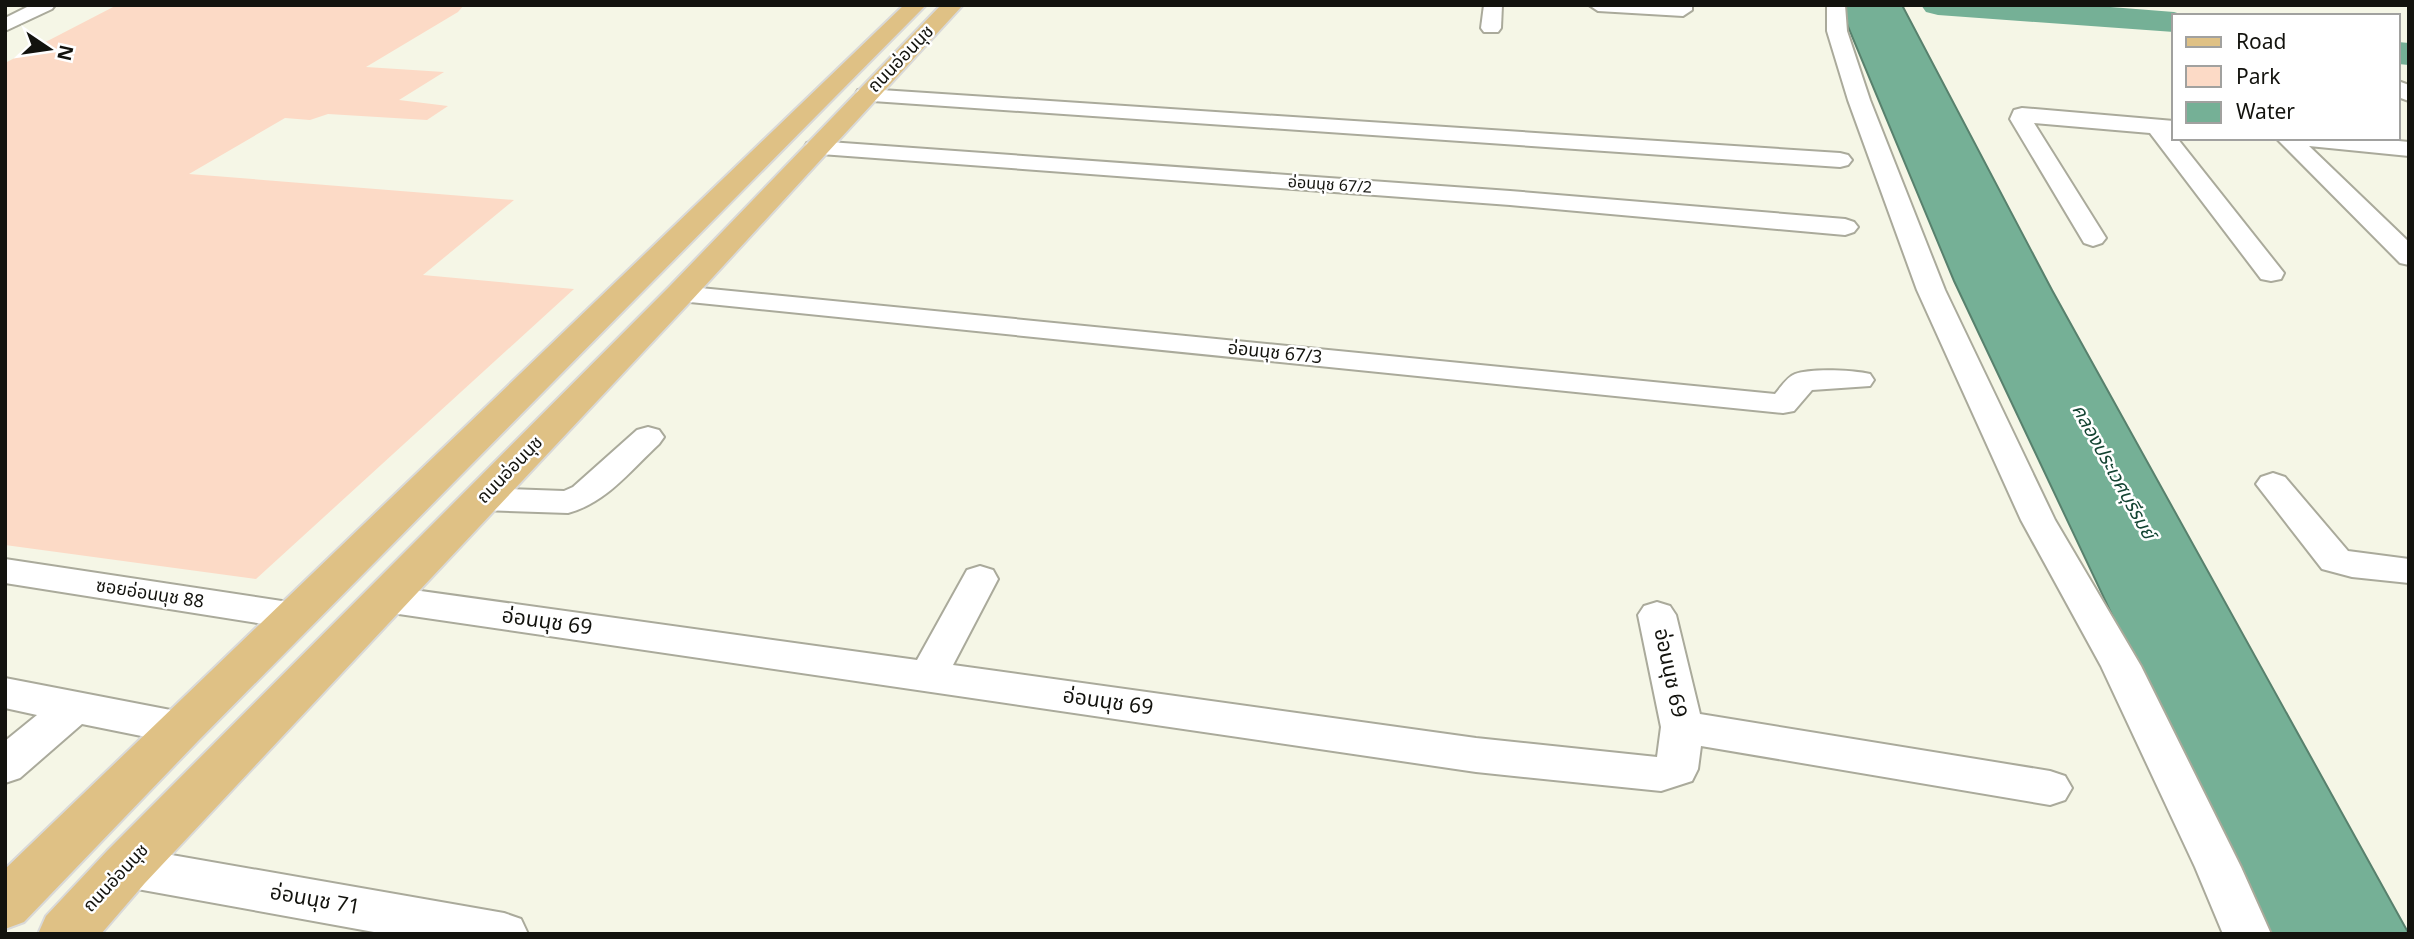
<svg xmlns="http://www.w3.org/2000/svg" width="2414" height="939" font-family="Georgia,'Noto Sans Thai',serif">
<style>
.green{fill:#fcdac6}
.water{fill:#75b096;stroke:#58816d;stroke-width:2}
.lines{fill:none;stroke-linecap:round;stroke-linejoin:round}
.river{fill:#75b096;fill-rule:evenodd}
.street-casing{stroke:#aaaa9b;stroke-width:4}
.primary-casing{stroke:#d9d9d8;stroke-width:4}
.street{fill:#fff;fill-rule:evenodd}
.primary{fill:#dfc185;fill-rule:evenodd}
.labels{text-anchor:middle;dominant-baseline:central;stroke-width:5;stroke-linejoin:round;paint-order:stroke}
.far-street-label{font-size:16px;fill:#13130e;stroke:#fff}
.street-label{font-size:18px;fill:#13130e;stroke:#fff}
.water-label{font-size:19px;font-style:italic;fill:#134432;stroke:#fff}
.near-street-label{font-size:21px;fill:#13130e;stroke:#fff}
</style>
<rect width="100%" height="100%" fill="#f5f6e6"/>
<!-- green -->
<polygon class="green" points="117,5 464,5 458,12 366,67 444,72 399,100 448,106 427,120 328,114 310,120 285,118 189,174 514,200 423,275 574,289 256,579 5,545 5,63"/>
<!-- water -->
<polygon class="water" points="1839,5 1902,5 2052,290 2409,934 2263,934 1954,281"/>
<g class="lines">
<!-- river -->
<g class="river">
<polygon points="1921,5 2085,5 2174,12 2187,16 2174,16 2174,32 1938,15 1926,12"/>
<polygon points="2398,42 2409,43 2409,65 2398,64"/>
</g>
<defs>
<g id="street">
<polygon points="31,5 55,5 52,9 5,31 5,18"/>
<polygon points="1484,5 1502,5 1501,28 1498,32 1484,32 1481,28"/>
<polygon points="1589,5 1692,5 1692,10 1683,16 1598,11"/>
<polygon points="1827,5 1845,5 1847,31 1870,100 1945,290 2055,520 2141,666 2241,867 2271,934 2223,934 2195,867 2101,666 2021,520 1917,290 1848,100 1827,31"/>
<polygon points="2398,81 2409,85 2409,101 2398,97"/>
<polygon points="866,89 1840,153 1848,155 1852,160 1848,165 1840,167 858,100 855,95 858,90"/>
<polygon points="2022,108 2174,121 2174,138 2177,138 2284,273 2281,279 2271,281 2261,279 2150,133 2034,123 2106,238 2102,243 2093,246 2084,243 2010,119 2014,110"/>
<polygon points="2276,138 2368,138 2409,142 2409,156 2309,146 2409,242 2409,265 2400,263"/>
<polygon points="815,141 1510,191 1845,219 1854,222 1858,227 1854,232 1845,235 1510,205 807,153 804,148 807,143"/>
<path d="M680 286 1775 394C1781 387 1787 377 1795 374 1811 368 1854 370 1870 374L1874 380 1870 386 1812 390 1794 411 1783 413 670 300 666 294 670 288Z"/>
<path d="M648 427 659 430 664 437 659 444C631 470 606 503 568 513L482 510 470 507 465 499 470 491 482 488 564 491 573 487 637 430Z"/>
<polygon points="2273,473 2285,477 2348,551 2409,559 2409,583 2352,577 2322,569 2256,484 2261,477"/>
<polygon points="5,559 295,603 308,607 314,616 308,625 295,629 5,583"/>
<polygon points="980,566 993,570 998,579 953,665 1476,738 1657,757 1661,727 1638,615 1644,606 1657,602 1670,606 1676,615 1700,714 2050,771 2065,776 2072,788 2065,800 2050,805 1701,746 1698,769 1692,781 1661,791 1476,772 385,612 372,608 366,599 372,590 385,586 917,660 967,570"/>
<polygon points="5,678 181,712 196,717 202,728 196,739 181,744 82,724 20,778 5,783 5,741 37,715 5,708"/>
<polygon points="126,847 504,913 521,919 528,934 385,934 126,887 110,881 103,867 110,853"/>
</g>
<g id="primary">
<polygon points="904,5 926,5 198,741 24,922 5,929 5,869"/>
<polygon points="941,5 963,5 691,301 145,883 101,934 38,934 46,916 107,851 669,287"/>
</g>
</defs>
<!-- street casing -->
<use href="#street" class="street-casing"/>
<!-- primary casing -->
<use href="#primary" class="primary-casing"/>
<!-- street -->
<use href="#street" class="street"/>
<!-- primary -->
<use href="#primary" class="primary"/>
</g>
<g class="labels">
<!-- far-street labels -->
<g class="far-street-label">
<text transform="translate(1330 185) rotate(4)">อ่อนนุช 67/2</text>
</g>
<!-- street labels -->
<g class="street-label">
<text transform="translate(901 59) rotate(-46)">ถนนอ่อนนุช</text>
<text transform="translate(1275 353) rotate(6)">อ่อนนุช 67/3</text>
<text transform="translate(510 470) rotate(-46)">ถนนอ่อนนุช</text>
<text transform="translate(150 594) rotate(9)">ซอยอ่อนนุช 88</text>
<text transform="translate(116 878) rotate(-47)">ถนนอ่อนนุช</text>
</g>
<!-- water labels -->
<g class="water-label">
<text transform="translate(2113 472) rotate(61)">คลองประเวศบุรีรมย์</text>
</g>
<!-- near-street labels -->
<g class="near-street-label">
<text transform="translate(547 622) rotate(8)">อ่อนนุช 69</text>
<text transform="translate(1670 673) rotate(78)">อ่อนนุช 69</text>
<text transform="translate(1108 702) rotate(8)">อ่อนนุช 69</text>
<text transform="translate(315 900) rotate(10)">อ่อนนุช 71</text>
</g>
</g>
<!-- border -->
<rect width="2414" height="939" fill="none" stroke="#13130e" stroke-width="14"/>
<!-- legend -->
<rect x="2172" y="14" width="228" height="126" fill="#ffffff" stroke="#a1a19f" stroke-width="2"/>
<rect x="2186" y="37" width="35" height="10" fill="#dfc185" stroke="#a1a19f" stroke-width="2"/>
<text x="2236" y="49" font-size="21" fill="#13130e">Road</text>
<rect x="2186" y="66" width="35" height="21" fill="#fcdac6" stroke="#a1a19f" stroke-width="2"/>
<text x="2236" y="84" font-size="21" fill="#13130e">Park</text>
<rect x="2186" y="102" width="35" height="21" fill="#75b096" stroke="#a1a19f" stroke-width="2"/>
<text x="2236" y="119" font-size="21" fill="#13130e">Water</text>
<!-- north arrow -->
<g transform="translate(49 49) rotate(103)" stroke="#ffffff" stroke-width="5" paint-order="stroke">
<path d="M0-5L12 26L0 18L-12 26Z" fill="#13130e"/>
<text y="-10" font-size="19" font-weight="bold" text-anchor="middle" fill="#13130e">N</text>
</g>
</svg>
